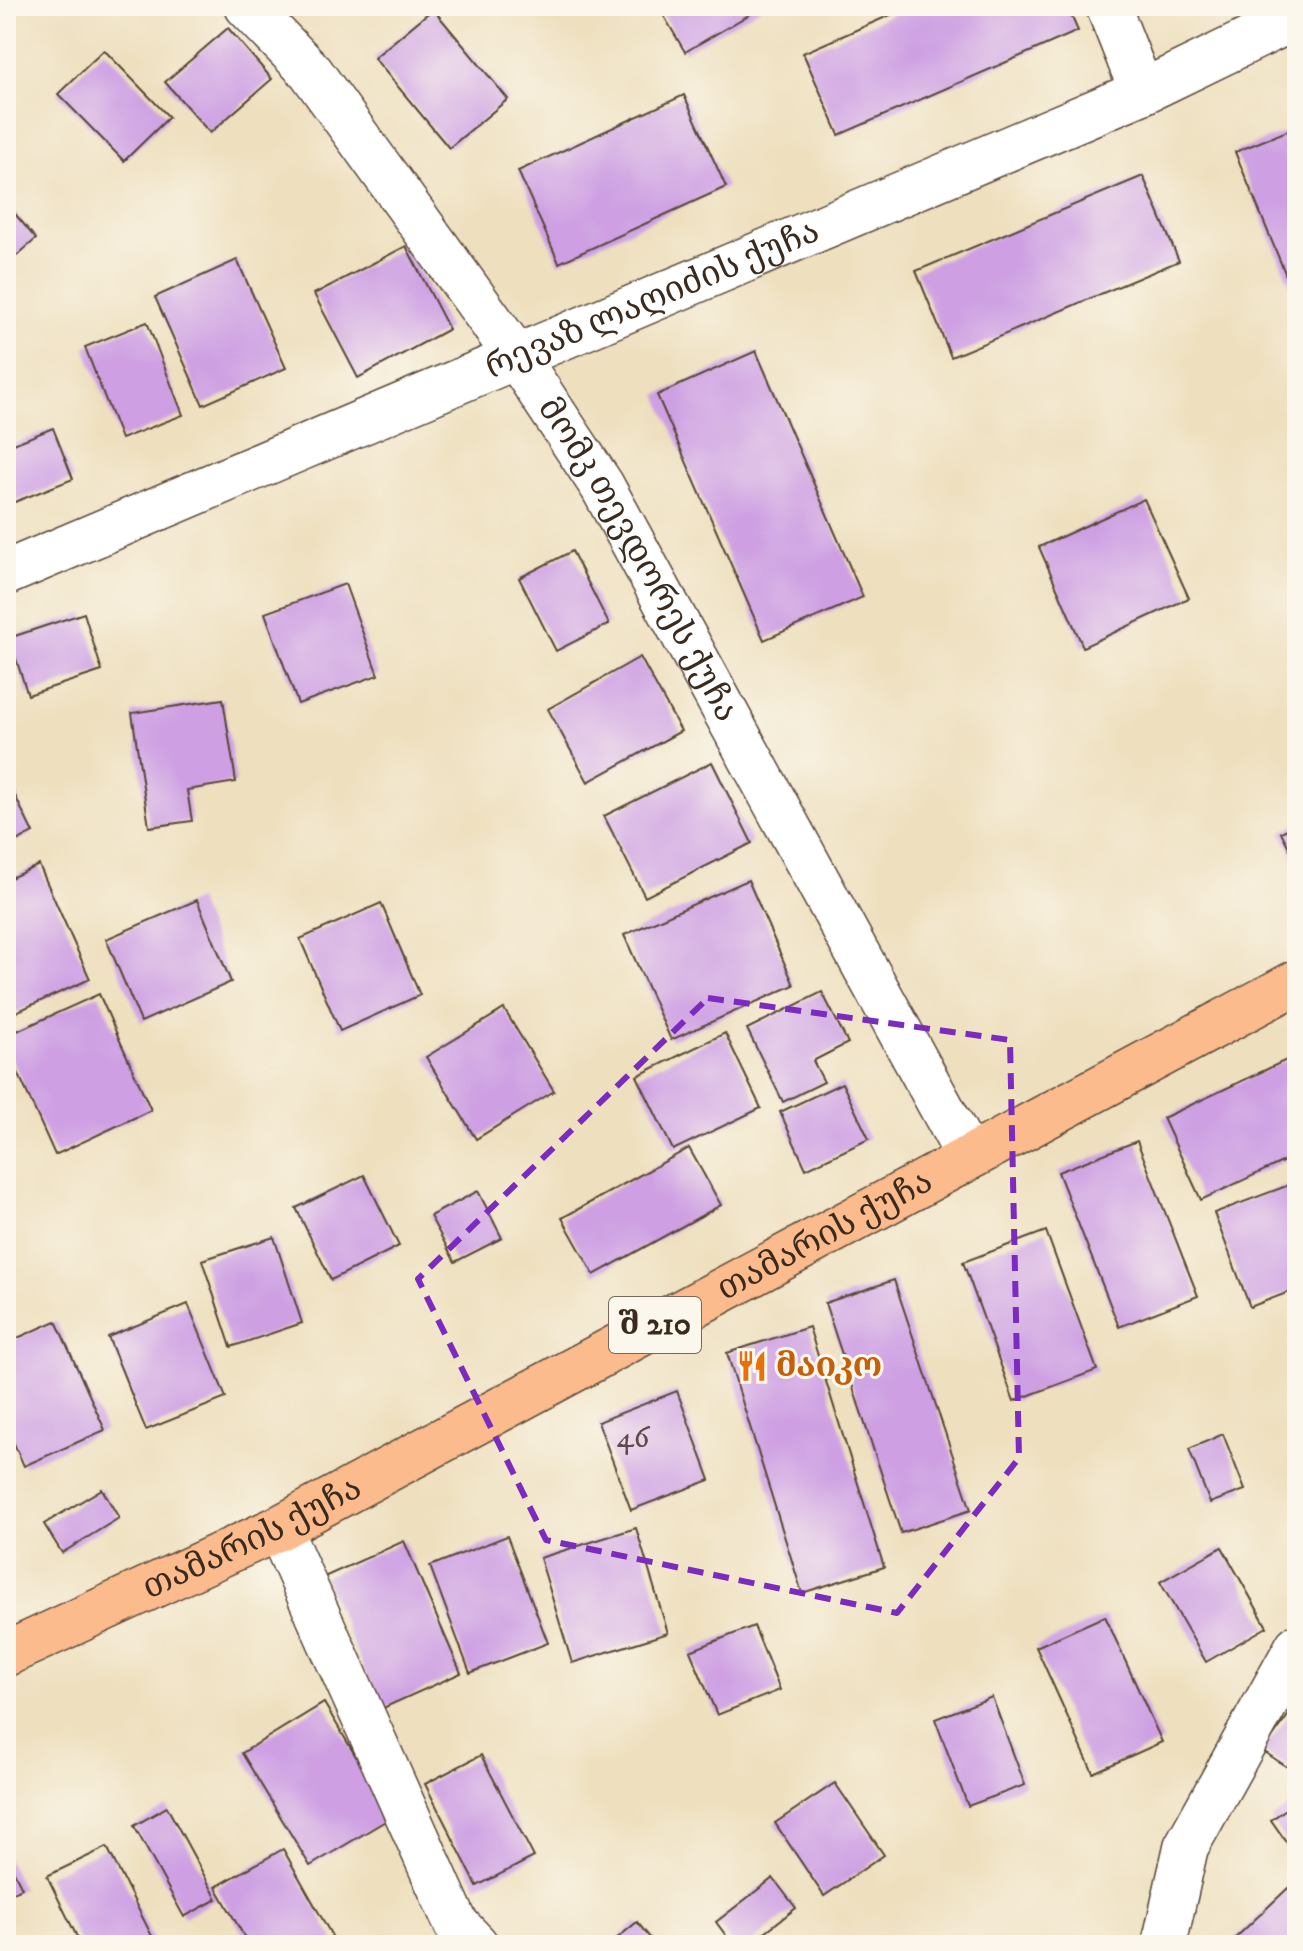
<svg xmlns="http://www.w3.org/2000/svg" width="1303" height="1951" font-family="'IM FELL DW Pica','Noto Serif Georgian',serif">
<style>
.building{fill:#cea0e3}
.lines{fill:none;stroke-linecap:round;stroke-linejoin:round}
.minor-casing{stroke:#564536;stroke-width:47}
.major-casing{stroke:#564536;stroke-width:47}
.minor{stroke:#fff;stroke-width:44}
.major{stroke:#fbbb8c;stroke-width:44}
.marked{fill:none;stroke:#7b2cbf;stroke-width:6;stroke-dasharray:16 10;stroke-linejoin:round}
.labels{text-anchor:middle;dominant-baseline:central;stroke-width:6;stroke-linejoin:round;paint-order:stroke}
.number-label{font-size:30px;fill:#60484f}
.shield{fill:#fbf7ec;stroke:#75685c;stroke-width:2}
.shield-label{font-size:32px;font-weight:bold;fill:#3b2a1e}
.street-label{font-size:34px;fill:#3b2a1e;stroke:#fbf7ec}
.food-label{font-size:34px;font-weight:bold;fill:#c56008;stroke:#fbf7ec;text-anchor:start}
</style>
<rect width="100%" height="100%" fill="#fbf7ec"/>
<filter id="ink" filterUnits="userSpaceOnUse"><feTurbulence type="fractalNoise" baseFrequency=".0125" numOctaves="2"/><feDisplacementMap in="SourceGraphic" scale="16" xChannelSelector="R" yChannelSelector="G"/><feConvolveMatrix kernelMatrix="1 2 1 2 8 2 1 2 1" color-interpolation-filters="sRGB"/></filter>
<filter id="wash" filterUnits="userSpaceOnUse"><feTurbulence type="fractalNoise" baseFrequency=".006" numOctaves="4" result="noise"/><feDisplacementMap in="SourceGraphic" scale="32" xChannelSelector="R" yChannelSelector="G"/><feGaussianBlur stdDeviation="1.8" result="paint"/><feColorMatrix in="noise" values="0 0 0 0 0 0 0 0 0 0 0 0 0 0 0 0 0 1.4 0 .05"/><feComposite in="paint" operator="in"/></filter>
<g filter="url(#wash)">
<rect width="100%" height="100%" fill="#eedfbe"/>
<g id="blocks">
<!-- building -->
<g class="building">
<polygon points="658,6 764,6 685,52"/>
<polygon points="911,6 1067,6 1078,31 839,135 803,53"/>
<polygon points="433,9 508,99 449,148 374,58"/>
<polygon points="228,28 272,79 210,133 165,82"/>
<polygon points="104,50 169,117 124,161 58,94"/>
<polygon points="684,95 726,187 559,263 518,171"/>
<polygon points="1297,127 1297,302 1235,152"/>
<polygon points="1143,176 1179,261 951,357 916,271"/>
<polygon points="6,203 36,239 6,265"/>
<polygon points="406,246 449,329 358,378 314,294"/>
<polygon points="237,260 286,368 203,405 155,297"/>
<polygon points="147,322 183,415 121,439 85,347"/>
<polygon points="756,351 863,597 764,640 657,395"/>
<polygon points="53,428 73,479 7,505 6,447"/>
<polygon points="1144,499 1189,598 1083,647 1039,547"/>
<polygon points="572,551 609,624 556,651 519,578"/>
<polygon points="345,584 378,675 298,704 265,613"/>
<polygon points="84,613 102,671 28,695 9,638"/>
<polygon points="640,657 681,731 588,782 548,709"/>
<polygon points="223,699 236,782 187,790 192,821 149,827 132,713"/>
<polygon points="712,762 752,843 645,897 604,816"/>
<polygon points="6,777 33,833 6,846"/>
<polygon points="1297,824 1297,863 1281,832"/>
<polygon points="39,865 90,979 14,1013 6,996 6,880"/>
<polygon points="748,880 794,985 671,1040 624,935"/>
<polygon points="197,900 231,982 141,1022 106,939"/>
<polygon points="381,903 420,995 340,1031 300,939"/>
<polygon points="822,992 848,1043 813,1061 824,1082 783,1102 747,1029"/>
<polygon points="99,994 151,1110 55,1155 6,1046 6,1036"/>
<polygon points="504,1009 554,1091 476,1139 426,1057"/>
<polygon points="725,1033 761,1108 673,1150 637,1076"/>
<polygon points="1297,1055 1297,1155 1201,1200 1163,1118"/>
<polygon points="842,1083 869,1139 806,1169 780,1112"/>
<polygon points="1137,1141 1198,1296 1119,1327 1058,1172"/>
<polygon points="689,1148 721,1205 594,1275 562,1218"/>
<polygon points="364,1175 399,1246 331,1280 296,1208"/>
<polygon points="1297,1182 1297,1289 1250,1307 1214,1213"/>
<polygon points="478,1191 502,1238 455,1262 430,1216"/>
<polygon points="1046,1231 1097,1370 1014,1401 963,1262"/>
<polygon points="274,1237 302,1323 231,1347 202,1260"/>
<polygon points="894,1280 971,1510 901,1533 825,1303"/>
<polygon points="188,1304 226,1398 146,1430 108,1337"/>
<polygon points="56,1321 105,1430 24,1466 6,1426 6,1343"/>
<polygon points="809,1327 884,1567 802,1593 727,1353"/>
<polygon points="677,1391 710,1480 631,1510 598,1422"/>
<polygon points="1223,1434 1245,1490 1210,1503 1189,1449"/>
<polygon points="102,1489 119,1518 62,1553 44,1524"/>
<polygon points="636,1528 668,1633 572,1663 540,1558"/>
<polygon points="507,1536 548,1643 470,1673 430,1566"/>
<polygon points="404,1541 461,1673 381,1709 324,1577"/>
<polygon points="1222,1547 1267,1627 1206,1662 1160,1582"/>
<polygon points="1105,1616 1162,1742 1093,1773 1036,1647"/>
<polygon points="754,1626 780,1690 717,1715 690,1651"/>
<polygon points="992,1697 1025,1785 968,1806 935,1719"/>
<polygon points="324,1703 392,1817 310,1866 242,1753"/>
<polygon points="1295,1706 1297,1754 1287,1767 1263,1751"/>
<polygon points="481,1755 534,1857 477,1886 425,1784"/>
<polygon points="835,1783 884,1855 824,1896 775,1823"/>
<polygon points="1297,1801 1297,1857 1271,1820"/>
<polygon points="167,1807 217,1899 184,1917 134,1826"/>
<polygon points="107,1847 155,1942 150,1945 81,1945 47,1876"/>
<polygon points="283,1849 337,1945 249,1945 216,1887"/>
<polygon points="6,1856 22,1888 6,1896"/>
<polygon points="773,1878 796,1908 748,1945 733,1945 716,1922"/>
<polygon points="1288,1888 1297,1897 1297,1945 1228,1945"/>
<polygon points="637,1922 656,1945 609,1945"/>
</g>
</g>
</g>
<g filter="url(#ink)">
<use href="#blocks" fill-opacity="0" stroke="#564536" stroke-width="2"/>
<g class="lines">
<defs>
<g id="minor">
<path id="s1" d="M247 6 311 72 516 356 602 486 968 1156"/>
<polyline points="1108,6 1142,92"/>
<path id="s2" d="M6 573 1142 92 1297 17"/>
<polyline points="279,1528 456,1924 476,1945"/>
<polyline points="1164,1945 1186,1847 1297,1647"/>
</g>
<g id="major">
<path id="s3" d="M6 1654 279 1528 1297 982"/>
</g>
</defs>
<!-- minor casing -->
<use href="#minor" class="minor-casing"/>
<!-- major casing -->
<use href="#major" class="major-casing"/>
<!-- minor -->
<use href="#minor" class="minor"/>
<!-- major -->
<use href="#major" class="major"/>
</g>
</g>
<!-- marked area -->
<path class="marked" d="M708 998 1010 1040 1019 1458 897 1613 546 1540 418 1279Z"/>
<!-- icons -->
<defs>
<symbol id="restaurant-bare" viewBox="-9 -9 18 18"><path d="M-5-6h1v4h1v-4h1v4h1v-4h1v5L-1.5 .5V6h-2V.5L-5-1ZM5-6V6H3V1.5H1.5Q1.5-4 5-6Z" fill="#e8710a" stroke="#fbf7ec" stroke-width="2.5" paint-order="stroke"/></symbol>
</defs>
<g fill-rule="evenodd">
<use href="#restaurant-bare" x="730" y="1344" width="44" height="44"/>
</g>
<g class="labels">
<!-- number labels -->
<g class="number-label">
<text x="633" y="1438">46</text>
</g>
<!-- shield labels -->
<rect class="shield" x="609" y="1297" width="92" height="56" rx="6"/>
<g class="shield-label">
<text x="655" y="1325">შ 210</text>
</g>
<!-- street labels -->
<g class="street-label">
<text stroke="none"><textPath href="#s2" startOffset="702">რევაზ ლაღიძის ქუჩა</textPath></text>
<text stroke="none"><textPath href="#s1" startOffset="680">მომკ თევდორეს ქუჩა</textPath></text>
<text stroke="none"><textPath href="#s3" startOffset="920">თამარის ქუჩა</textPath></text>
<text stroke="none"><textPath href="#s3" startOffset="272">თამარის ქუჩა</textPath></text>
</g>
<!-- food labels -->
<g class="food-label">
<text x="776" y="1366">მაიკო</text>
</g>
</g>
<!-- margin -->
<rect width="1303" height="1951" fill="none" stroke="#fbf7ec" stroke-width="32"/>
</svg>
